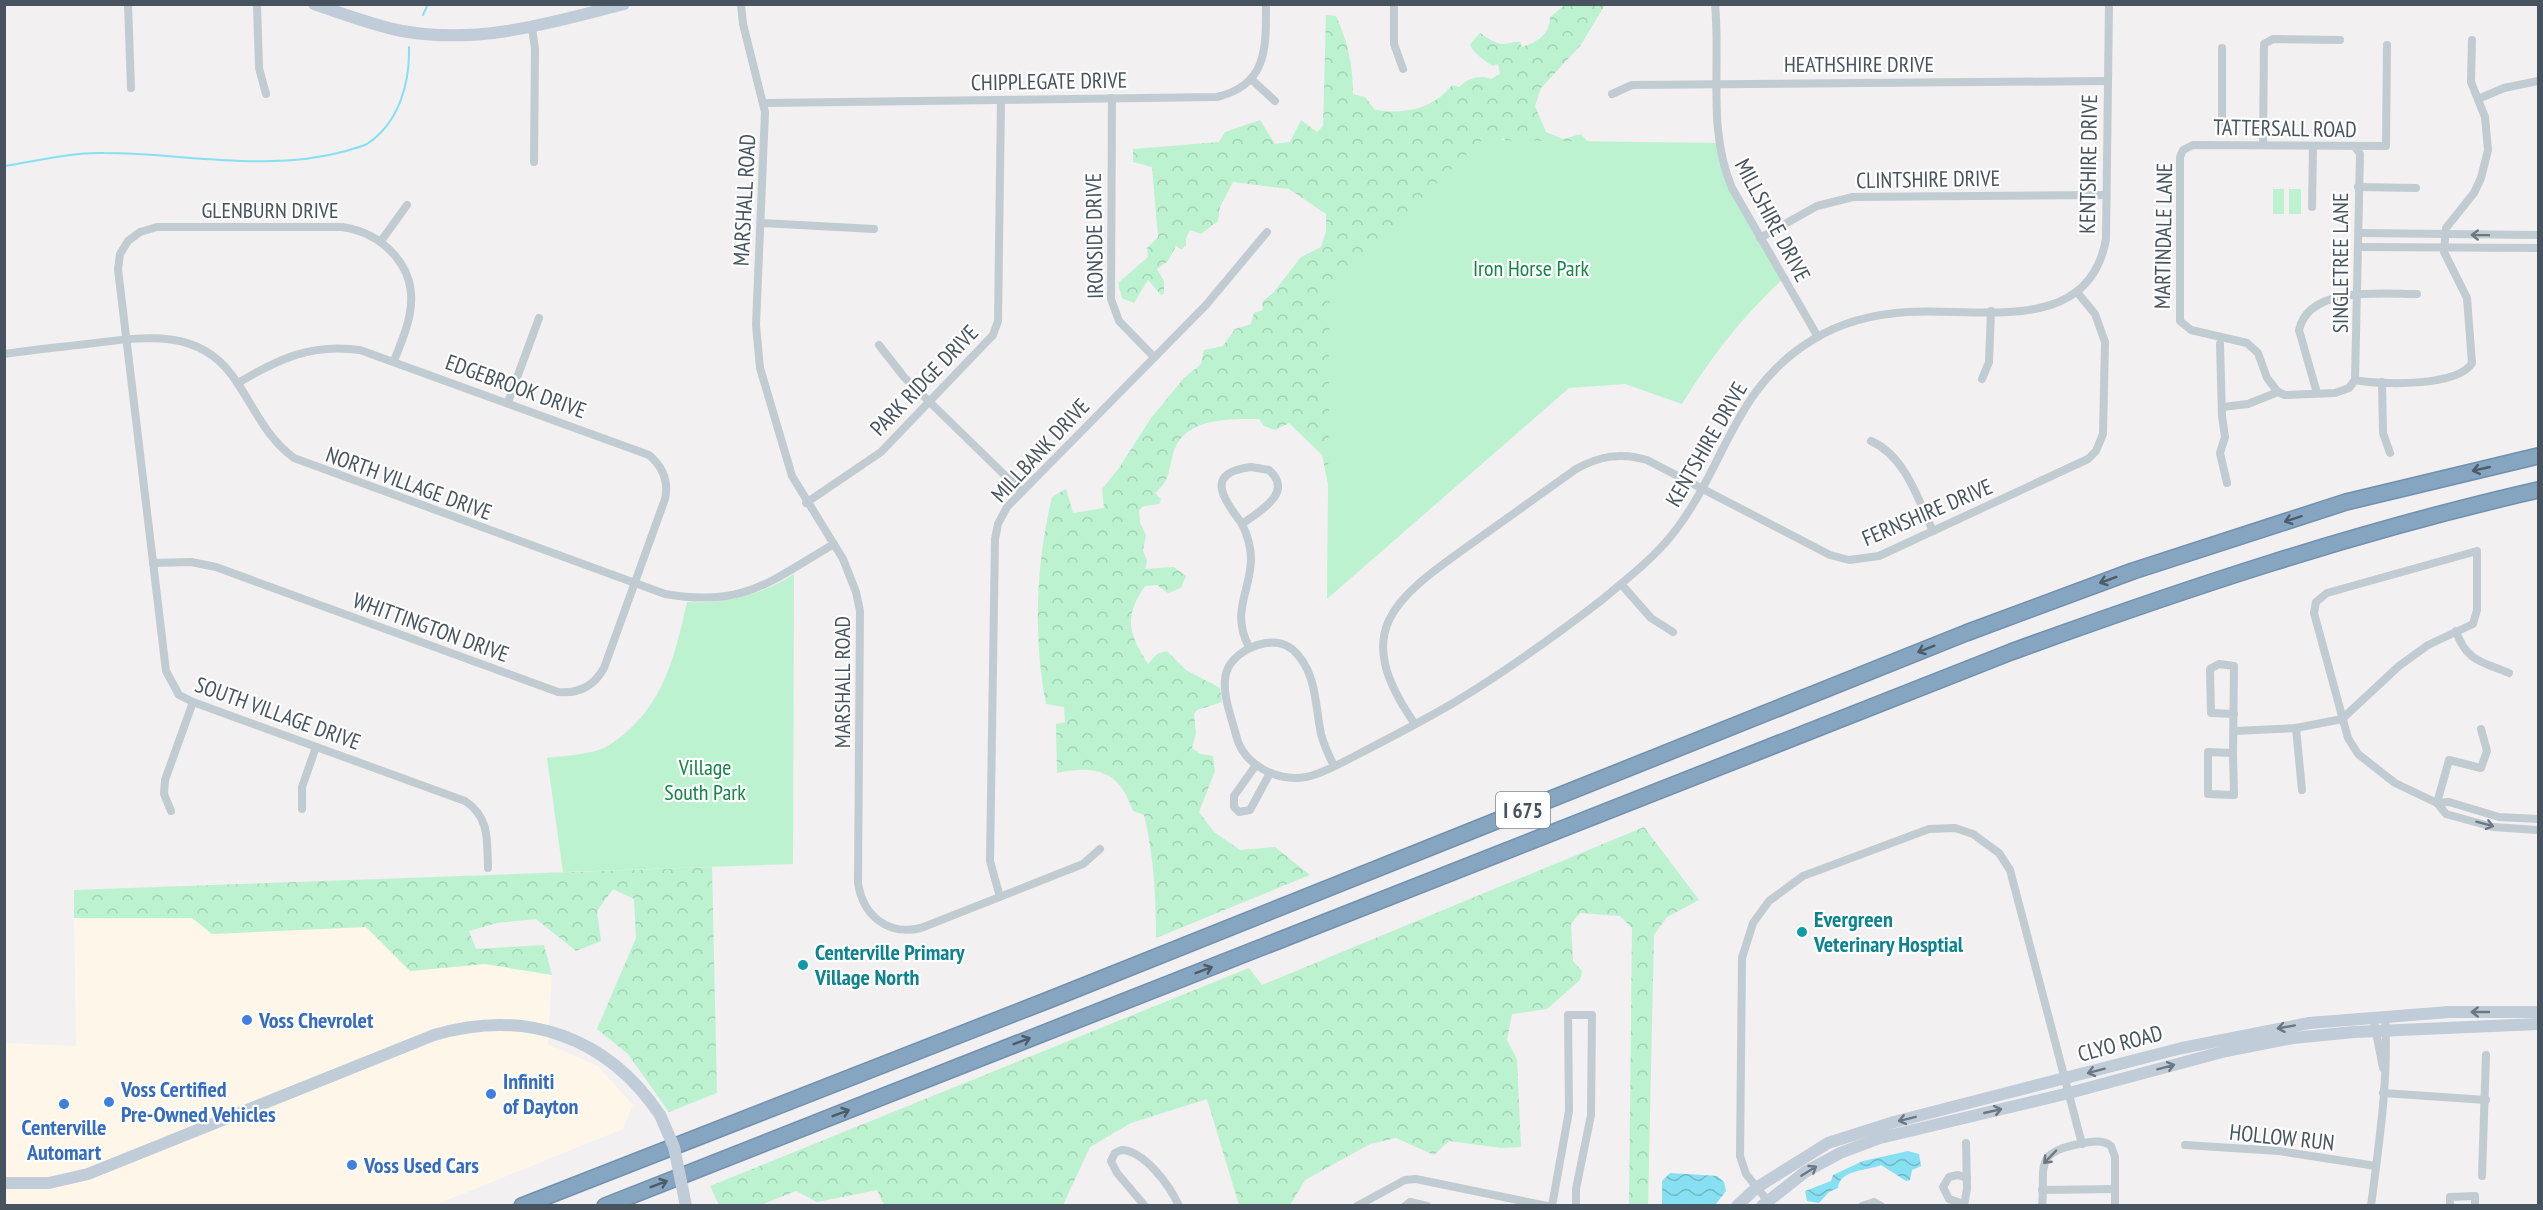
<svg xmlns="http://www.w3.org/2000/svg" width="2543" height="1210" font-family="'PT Sans Narrow',sans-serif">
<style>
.commercial{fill:#fdf6e9}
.forest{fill:url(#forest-crowns)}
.green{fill:#bcf2cf}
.water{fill:url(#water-waves)}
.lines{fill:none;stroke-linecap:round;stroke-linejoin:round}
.stream{stroke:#87e0f1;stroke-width:2}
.highway-casing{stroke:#7090ad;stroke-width:18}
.street{stroke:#c0cbd2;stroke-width:8}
.secondary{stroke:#c0ccd8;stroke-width:12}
.highway{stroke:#85a5c1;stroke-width:15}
.secondary-bridge{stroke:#c0ccd8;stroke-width:12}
.oneway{stroke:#6b7882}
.oneway2{stroke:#4d5c69}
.oneway3{stroke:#6b7883}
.culture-dot{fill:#0f9aa8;stroke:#fff;stroke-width:2}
.shop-dot{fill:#3f7fe0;stroke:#fff;stroke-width:2}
.labels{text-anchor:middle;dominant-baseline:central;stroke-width:4.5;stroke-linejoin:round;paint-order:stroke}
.shield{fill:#fff;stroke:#7e878f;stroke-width:1.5}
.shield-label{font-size:21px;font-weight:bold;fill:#47545f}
.street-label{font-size:22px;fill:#47545f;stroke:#fff}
.park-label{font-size:22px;fill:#128547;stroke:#fff}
.culture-label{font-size:22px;font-weight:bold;fill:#0d838f;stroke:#fff;text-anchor:start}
.shop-label{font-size:22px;font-weight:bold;fill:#366cbe;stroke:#fff;text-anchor:start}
</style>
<defs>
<pattern id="forest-crowns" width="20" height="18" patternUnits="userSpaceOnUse" patternTransform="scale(1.5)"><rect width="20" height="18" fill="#bcf2cf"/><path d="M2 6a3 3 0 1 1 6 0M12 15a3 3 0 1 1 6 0" fill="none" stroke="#a3d1b4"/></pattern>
<pattern id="water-waves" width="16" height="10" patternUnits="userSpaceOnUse" patternTransform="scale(1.5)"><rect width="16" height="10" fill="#87e0f1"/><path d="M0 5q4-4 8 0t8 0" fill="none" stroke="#70b8c6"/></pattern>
</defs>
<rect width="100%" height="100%" fill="#f2f0f0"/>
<!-- commercial -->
<polygon class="commercial" points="74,918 193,918 212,934 366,927 410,971 485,964 552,975 548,1044 598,1066 633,1105 623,1129 435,1205 5,1206 5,1043 76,1046"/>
<!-- forest -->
<g class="forest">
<path d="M1565 5H1605L1580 46 1541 88 1535 106 1546 132 1563 139 1581 134 1593 148 1508 144 1503 138 1501 140 1503 148 1328 484 1322 455 1289 423 1275 430 1264 426 1259 419C1232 419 1188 417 1175 448 1168 466 1172 480 1155 493L1161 499 1159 504 1144 506 1139 510 1140 523 1146 535 1143 550 1147 561 1145 569 1174 567 1186 576 1181 588 1168 593 1157 585 1145 586C1123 618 1129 634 1148 664L1157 654 1167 651 1186 670 1220 688 1222 702 1197 710 1194 714 1196 733 1192 748 1200 754 1213 756 1215 771 1199 812 1214 832 1240 850 1275 847 1310 875 1156 938C1156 895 1154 857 1144 815L1133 811C1119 770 1096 765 1057 773L1056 724 1065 722 1064 707 1046 704C1033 636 1036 564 1052 497L1066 489 1073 513 1104 508 1102 489 1119 468 1151 418 1184 378 1201 364 1204 350 1223 346 1235 329 1251 324 1254 313 1263 310 1262 302 1273 293 1301 257 1321 247 1326 231V214L1289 189 1233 182 1220 207 1218 221 1201 234 1190 230 1186 238V245L1182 249 1176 246 1168 261 1157 269 1164 281V294L1161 295 1148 280 1134 303 1122 298 1118 283 1148 257 1147 248 1158 237 1152 167 1133 162V149L1219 142 1225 132 1260 120 1275 144 1290 142 1301 120 1317 132 1323 126 1326 15 1336 16C1348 42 1353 66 1353 94L1365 97 1375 110C1405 114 1432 110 1452 85L1459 87C1467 79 1480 74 1491 79L1500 74 1498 64 1493 66C1486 62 1472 52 1470 44L1480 33C1487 37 1494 44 1504 44 1510 44 1513 41 1520 42L1522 47C1538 42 1550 34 1550 17Z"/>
<polygon points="1644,827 1699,900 1667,917 1654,935 1648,1205 1629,1205 1632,928 1620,916 1580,913 1571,924 1573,961 1582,971 1580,980 1547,1009 1512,1014 1507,1040 1517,1059 1521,1147 1501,1148 1449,1141 1434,1155 1396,1138 1370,1144 1305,1180 1290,1205 1239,1205 1207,1099 1131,1123 1090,1147 1063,1205 884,1205 877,1190 817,1202 796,1191 761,1205 719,1205 710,1186 1249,968 1262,985"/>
<polygon points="712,867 717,1093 669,1112 628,1054 597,1029 636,938 634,899 613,889 597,911 601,941 576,951 536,919 497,923 469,931 476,949 544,945 552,975 485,964 410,971 366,927 212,934 192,918 74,918 74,890"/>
</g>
<!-- green -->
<g class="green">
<path d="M1482 140 1718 143 1723 167 1783 279C1741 318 1712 356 1682 404L1625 384 1569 388 1327 599 1330 285Z"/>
<rect x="2273" y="189" width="11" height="25"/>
<rect x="2289" y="189" width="12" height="25"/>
<path d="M794 574 793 864 563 872 547 758C562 756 594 754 606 747 662 713 674 660 687 602 725 604 762 595 794 574Z"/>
</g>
<!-- water -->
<g class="water">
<path d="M1908 1151 1919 1154 1921 1166 1912 1170 1910 1180 1906 1181 1881 1165C1867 1171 1840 1169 1838 1188L1829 1192 1819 1203 1807 1201 1805 1191 1831 1181 1833 1175 1863 1161Z"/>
<polygon points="1670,1173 1717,1176 1724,1182 1726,1191 1715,1205 1662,1205 1662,1181"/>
</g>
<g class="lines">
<!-- stream -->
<g class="stream">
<polyline points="423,15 428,4"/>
<path d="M4 166C37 161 72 152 104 153 184 153 267 173 346 151 352 149 361 147 367 144 399 123 410 83 409 47"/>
</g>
<defs>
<g id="highway">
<polyline points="522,1206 1051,999 1966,633 2133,571 2346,502 2538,456"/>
<path d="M605 1206 2011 652C2184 589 2358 531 2538 490"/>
</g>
</defs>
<!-- highway casing -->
<use href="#highway" class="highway-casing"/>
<!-- street -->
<g class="street">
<polyline points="128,4 131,88"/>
<polyline points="257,4 259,68 266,94"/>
<path d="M741 4 743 24 765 112 756 325 760 368 792 476 843 559 856 592 860 611 858 883C863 916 888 936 921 928L1083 864 1100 849"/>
<polyline points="1394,4 1394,44 1403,69"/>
<path d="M1715 4C1721 66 1707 129 1732 188L1818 337"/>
<polyline points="532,28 535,49 534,162"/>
<polyline points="1251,79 1275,101"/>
<polyline points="1612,94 1632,85 2108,81"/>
<polyline points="1112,98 1111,299 1119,321 1154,357"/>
<polyline points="2478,99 2504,88 2538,81"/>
<path d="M764 103 1217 97C1268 85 1266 47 1266 4"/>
<polyline points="2222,130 2222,48"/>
<polyline points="2263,145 2264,44 2273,39 2340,40"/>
<polyline points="2355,147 2360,154 2355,380 2349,388 2335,393 2285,395 2278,392 2267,378 2258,353 2247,343 2191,330 2180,321 2180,157 2183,150 2193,145 2386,146 2387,45"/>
<polyline points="2358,187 2416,188"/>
<polyline points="2312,207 2313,146"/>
<polyline points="761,223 874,229"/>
<polyline points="2359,233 2538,235"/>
<polyline points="1760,238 1817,206 1853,197 2106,195"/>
<polyline points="381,241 407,205"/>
<polyline points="2359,247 2538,248"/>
<polyline points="2220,344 2222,416 2225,437 2220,453 2227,483"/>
<polyline points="879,345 904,377 1022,492"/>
<path d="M4 354C32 350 59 347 87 344 138 338 195 326 231 374 253 403 263 435 294 458L665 594C745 608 770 581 834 544"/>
<path d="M394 361C400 345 408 328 410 312 418 267 383 233 342 227H157L140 232 128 241 120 254 118 269 166 671 179 695 193 702 465 801C490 817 487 841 488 868"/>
<polyline points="1982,379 1989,362 1991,311"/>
<path d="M2355 380C2380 385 2458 387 2472 363L2467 298 2444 252 2446 228 2474 193 2481 178 2488 150 2485 117 2471 82 2472 40"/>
<polyline points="2382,382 2383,433 2390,453"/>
<path d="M2317 393 2299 330C2309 285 2383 294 2417 294"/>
<polyline points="508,402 539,318"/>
<polyline points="2222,407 2248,404 2278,392"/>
<path d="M1871 441C1905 456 1918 499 1933 531"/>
<path d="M1251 467 1269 470C1295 493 1258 512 1242 524 1224 499 1203 473 1251 467Z"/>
<polyline points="806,503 881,452 993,335 998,321 1001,100"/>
<path d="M1242 524C1269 578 1224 600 1249 647"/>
<path d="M153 563 191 562 216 567 558 692C578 694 594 686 604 668L665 499C669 481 663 467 649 455L360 350C312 343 278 359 238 383"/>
<polyline points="1621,584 1651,618 1673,632"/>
<path d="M2456 631C2466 661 2482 662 2509 673"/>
<path d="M1415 724C1349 630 1394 599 1471 544 1506 519 1541 494 1576 469 1600 456 1621 452 1647 460L1830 555 1849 560 1879 556 2088 459 2096 451 2103 434 2105 342 2095 314 2077 292"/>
<polyline points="2296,728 2302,790"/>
<polyline points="2234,731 2296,728 2342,719 2399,666 2428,645 2473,624 2477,610 2477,551 2327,593 2316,602 2314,613 2348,738 2358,754 2395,783 2437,803 2446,814 2493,827 2538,830"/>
<polyline points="2233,753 2234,795 2208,794 2208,752 2233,753 2234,666 2219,664 2210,669 2211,713 2234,714"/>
<polyline points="1256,765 1234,796 1234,807 1239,812 1250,810 1270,773"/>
<path d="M1334 766C1329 756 1324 745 1321 734 1315 706 1317 671 1293 650 1274 633 1238 648 1228 668 1219 688 1231 715 1236 735 1243 765 1277 782 1306 777 1322 774 1337 765 1351 758 1386 740 1421 722 1455 702 1506 671 1555 636 1603 599 1629 577 1658 555 1678 527 1728 459 1735 386 1814 339 1842 322 1875 314 1907 312 1977 307 2089 337 2106 239L2109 4"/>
<polyline points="2437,803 2449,760 2481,768 2487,751 2481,729"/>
<polyline points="2437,803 2449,802 2499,817 2538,819"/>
<polyline points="302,809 302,787 316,747"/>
<polyline points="171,811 164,794 165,780 193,702"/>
<polyline points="1000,897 990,861 995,539 998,524 1007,507 1206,305 1267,232"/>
<polyline points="2373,1017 2383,1068"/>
<polyline points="2383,1093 2486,1100"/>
<polyline points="2185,1145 2279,1151 2376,1166"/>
<polyline points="2482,1176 2486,1055"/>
<polyline points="2042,1190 2115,1189"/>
<polyline points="1964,1204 1949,1199 1943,1187 1949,1177 1958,1175 1967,1178"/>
<polyline points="1771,1205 1746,1174 1740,1156 1742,958 1753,923 1769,901 1803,876 1929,829 1955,828 1973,834 1999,853 2010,870 2082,1144"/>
<path d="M1145 1206 1117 1173 1111 1161 1115 1153 1121 1150C1144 1150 1170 1186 1179 1206"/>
<polyline points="1357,1206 1405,1180 1416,1179 1547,1206"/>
<polyline points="1405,1206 1410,1202 1427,1206"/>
<polyline points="1552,1206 1569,1111 1568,1015 1592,1015 1591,1115 1576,1189 1576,1206"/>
<polyline points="1862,1206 1874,1202 1881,1206"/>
<polyline points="1964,1206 1967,1189 1966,1143"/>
<path d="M2042 1206C2046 1168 2032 1153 2079 1144 2090 1142 2102 1139 2111 1146L2115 1157V1206"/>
<path d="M2371 1206C2379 1143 2389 1079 2385 1015"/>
<polyline points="2450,1206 2450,1197 2475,1196 2475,1206"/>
</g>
<!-- secondary -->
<g class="secondary">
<path d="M314 4C344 14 372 25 402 31 479 45 550 23 624 4"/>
<path d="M4 1183H49L88 1174 434 1035C525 1008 607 1036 660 1115"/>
<polyline points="1737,1206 1756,1188 1828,1143 1894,1122 2182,1048 2309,1023 2449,1012 2538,1012"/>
<polyline points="1762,1206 1805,1172 1840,1153 1880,1138 2069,1093 2226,1051 2293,1038 2354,1032 2538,1024"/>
</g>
<!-- highway -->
<use href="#highway" class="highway"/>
<!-- secondary-bridge -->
<polyline class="secondary-bridge" points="660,1115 674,1147 686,1206"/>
</g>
<!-- one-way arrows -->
<defs><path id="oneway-shaft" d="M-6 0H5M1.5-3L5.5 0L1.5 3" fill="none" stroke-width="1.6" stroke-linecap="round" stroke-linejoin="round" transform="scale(1.5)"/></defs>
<g class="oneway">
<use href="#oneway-shaft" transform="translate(2480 235) rotate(-179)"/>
<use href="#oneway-shaft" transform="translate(2485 824) rotate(15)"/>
<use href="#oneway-shaft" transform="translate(2050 1157) rotate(134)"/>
</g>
<g class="oneway2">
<use href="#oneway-shaft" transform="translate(2481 469) rotate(167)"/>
<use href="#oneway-shaft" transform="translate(2293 519) rotate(162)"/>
<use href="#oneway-shaft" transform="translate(2108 580) rotate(160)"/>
<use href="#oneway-shaft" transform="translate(1926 649) rotate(158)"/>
<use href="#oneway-shaft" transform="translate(1204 970) rotate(-21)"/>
<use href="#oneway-shaft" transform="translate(1022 1041) rotate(-21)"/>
<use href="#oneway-shaft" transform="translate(841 1113) rotate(-21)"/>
<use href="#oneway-shaft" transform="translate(659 1184) rotate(-21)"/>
</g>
<g class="oneway3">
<use href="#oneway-shaft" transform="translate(2480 1012) rotate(180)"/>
<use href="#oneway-shaft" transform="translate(2286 1027) rotate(170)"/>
<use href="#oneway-shaft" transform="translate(2166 1067) rotate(-15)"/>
<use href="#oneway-shaft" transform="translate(2096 1071) rotate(165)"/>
<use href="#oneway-shaft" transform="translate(1993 1111) rotate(-13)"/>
<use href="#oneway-shaft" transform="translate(1907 1119) rotate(166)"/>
<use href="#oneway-shaft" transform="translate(1809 1171) rotate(-32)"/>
</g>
<!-- markers -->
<g class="culture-dot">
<circle cx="1802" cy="932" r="6"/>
<circle cx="803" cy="965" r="6"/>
</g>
<g class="shop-dot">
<circle cx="247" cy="1020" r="6"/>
<circle cx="491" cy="1094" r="6"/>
<circle cx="109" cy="1102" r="6"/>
<circle cx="64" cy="1104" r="6"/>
<circle cx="352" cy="1165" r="6"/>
</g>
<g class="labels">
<!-- shield labels -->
<rect class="shield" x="1496" y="792" width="54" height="36" rx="4.5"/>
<g class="shield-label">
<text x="1523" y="810">I 675</text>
</g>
<!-- street labels -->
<g class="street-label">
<text x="1859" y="64">HEATHSHIRE DRIVE</text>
<text transform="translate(1049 81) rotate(-1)">CHIPPLEGATE DRIVE</text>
<text transform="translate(2285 128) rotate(1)">TATTERSALL ROAD</text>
<text transform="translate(2088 164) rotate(-89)">KENTSHIRE DRIVE</text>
<text transform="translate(1928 179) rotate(-1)">CLINTSHIRE DRIVE</text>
<text transform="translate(744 200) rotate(-87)">MARSHALL ROAD</text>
<text x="270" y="210">GLENBURN DRIVE</text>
<text transform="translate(1773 220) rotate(62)">MILLSHIRE DRIVE</text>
<text transform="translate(1094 236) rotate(-91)">IRONSIDE DRIVE</text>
<text transform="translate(2163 236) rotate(-89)">MARTINDALE LANE</text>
<text transform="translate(2340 263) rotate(-90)">SINGLETREE LANE</text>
<text transform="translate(924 380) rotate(-46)">PARK RIDGE DRIVE</text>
<text transform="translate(516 386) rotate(20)">EDGEBROOK DRIVE</text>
<text transform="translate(1706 444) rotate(-60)">KENTSHIRE DRIVE</text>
<text transform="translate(1040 450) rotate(-47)">MILLBANK DRIVE</text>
<text transform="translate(409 483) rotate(20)">NORTH VILLAGE DRIVE</text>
<text transform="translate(1927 512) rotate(-23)">FERNSHIRE DRIVE</text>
<text transform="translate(431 627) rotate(20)">WHITTINGTON DRIVE</text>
<text transform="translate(842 682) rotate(-90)">MARSHALL ROAD</text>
<text transform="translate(278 713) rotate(20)">SOUTH VILLAGE DRIVE</text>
<text transform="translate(2120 1043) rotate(-15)">CLYO ROAD</text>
<text transform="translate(2282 1137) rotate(6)">HOLLOW RUN</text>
</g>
<!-- park labels -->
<g class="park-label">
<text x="1531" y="268">Iron Horse Park</text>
<text x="705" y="767">Village<tspan x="705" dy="25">South Park</tspan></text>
</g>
<!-- culture labels -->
<g class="culture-label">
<text x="1814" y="919">Evergreen<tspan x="1814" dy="25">Veterinary Hosptial</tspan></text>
<text x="815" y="952">Centerville Primary<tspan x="815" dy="25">Village North</tspan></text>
</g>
<!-- shop labels -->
<g class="shop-label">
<text x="259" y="1020">Voss Chevrolet</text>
<text x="503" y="1081">Infiniti<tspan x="503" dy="25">of Dayton</tspan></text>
<text x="121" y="1089">Voss Certified<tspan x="121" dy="25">Pre-Owned Vehicles</tspan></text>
<text x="64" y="1127" text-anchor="middle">Centerville<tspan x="64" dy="25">Automart</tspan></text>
<text x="364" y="1165">Voss Used Cars</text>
</g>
</g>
<!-- border -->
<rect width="2543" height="1210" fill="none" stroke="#47545f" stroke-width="12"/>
</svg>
